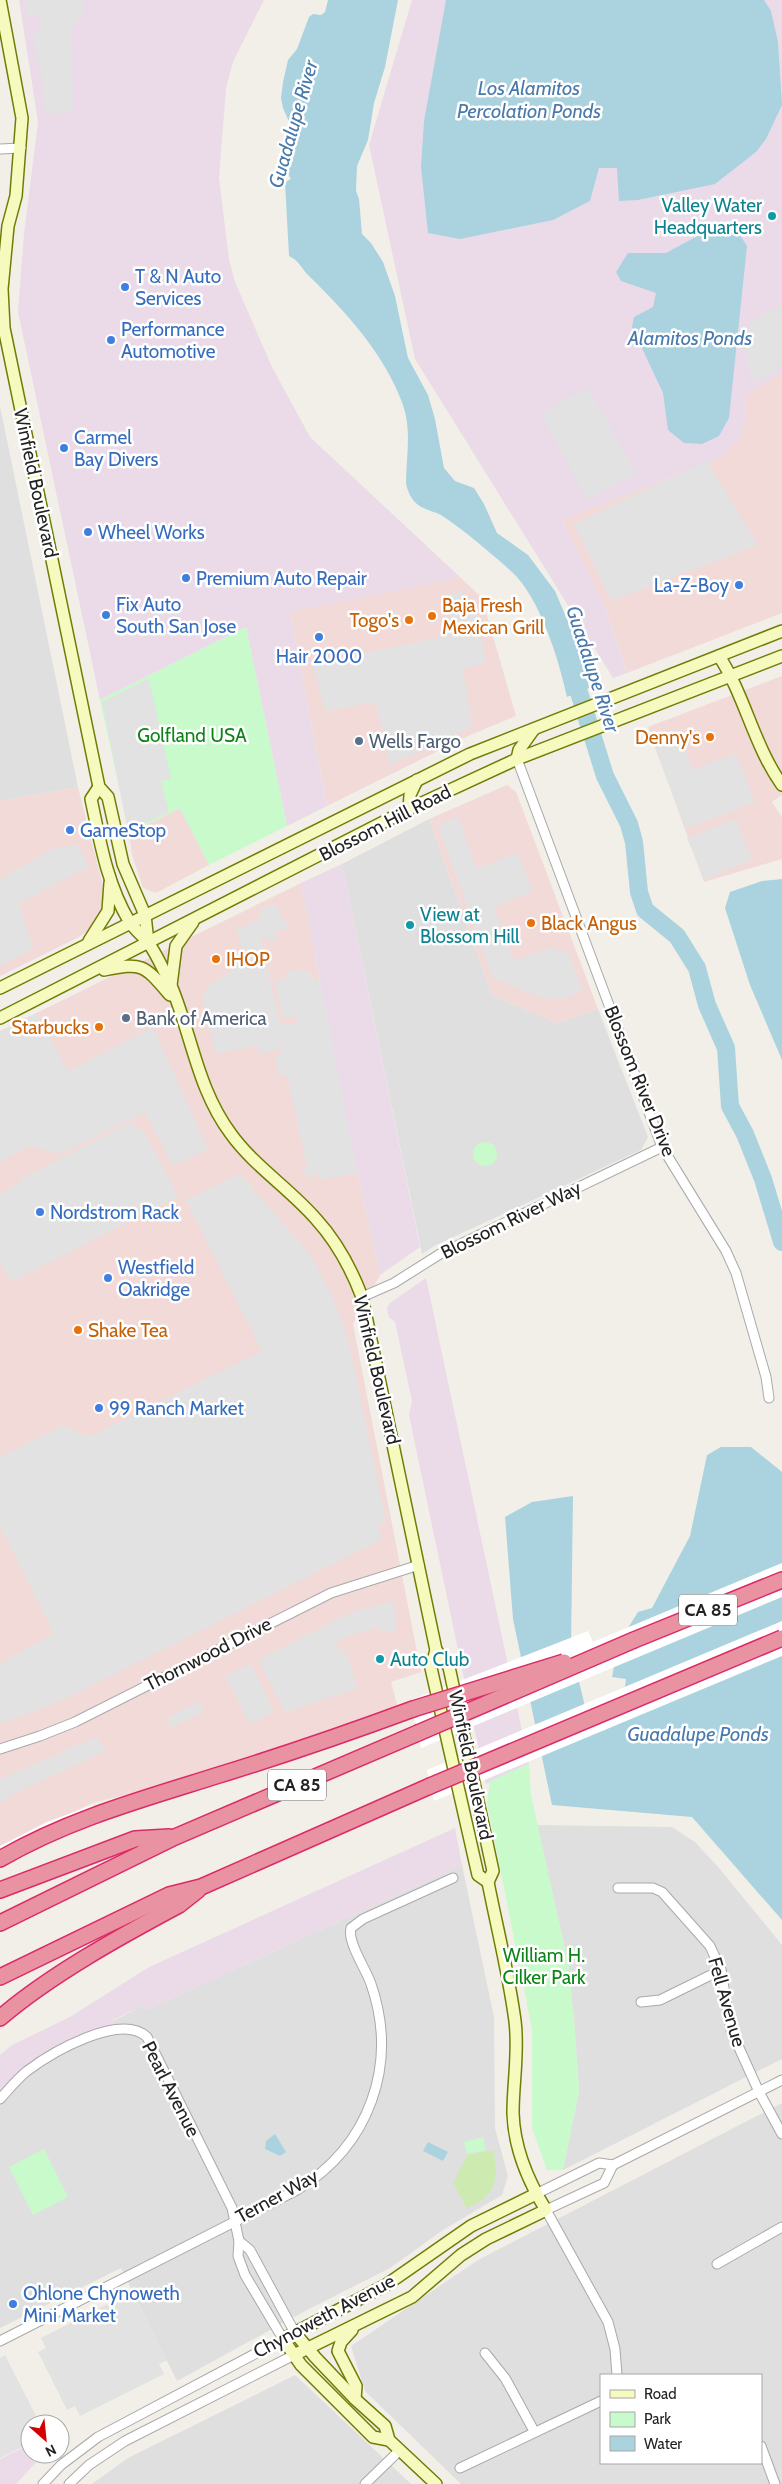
<svg xmlns="http://www.w3.org/2000/svg" width="782" height="2484" font-family="Cabin,sans-serif">
<style>
.residential{fill:#e0dfdf;fill-rule:evenodd}
.commercial{fill:#f2dad9}
.industrial{fill:#ebdbe8}
.grass{fill:#cdebb0}
.park{fill:#c8facc}
.parking{fill:#e2e2e2}
.water{fill:#aad3df}
.pier{fill:#fff}
.lines{fill:none;stroke-linecap:round;stroke-linejoin:round}
.river{stroke:#aad3df;stroke-width:18}
.street-casing{stroke:#a9a9a9;stroke-width:11}
.secondary-casing{stroke:#707d05;stroke-width:14}
.highway-casing{stroke:#dc2a67;stroke-width:18}
.street{stroke:#fff;stroke-width:9}
.secondary{stroke:#f7fabf;stroke-width:11}
.highway{stroke:#e892a2;stroke-width:15}
.highway-bridge-casing{stroke:#dc2a67;stroke-width:18;stroke-linecap:butt}
.highway-bridge{stroke:#e892a2;stroke-width:15}
.culture-dot{fill:#0f9aa8;stroke:#fff;stroke-width:2}
.shop-dot{fill:#3f7fe0;stroke:#fff;stroke-width:2}
.food-dot{fill:#e8710a;stroke:#fff;stroke-width:2}
.service-dot{fill:#5c6f8a;stroke:#fff;stroke-width:2}
.labels{text-anchor:middle;dominant-baseline:central;stroke-width:5;stroke-linejoin:round;paint-order:stroke}
.shield{fill:#fff;stroke:#646464;stroke-width:1}
.shield-label{font-size:18px;font-weight:bold;fill:#222}
.culture-label{font-size:19px;fill:#0d838f;stroke:#fff;text-anchor:start}
.shop-label{font-size:19px;fill:#366cbe;stroke:#fff;text-anchor:start}
.street-label{font-size:19px;fill:#222;stroke:#fff}
.food-label{font-size:19px;fill:#c56008;stroke:#fff;text-anchor:start}
.park-label{font-size:19px;fill:#0c8416;stroke:#fff}
.service-label{font-size:19px;fill:#4e5e75;stroke:#fff;text-anchor:start}
.water-label{font-size:20px;font-style:italic;fill:#4a7aab;stroke:#fff}
</style>
<rect width="100%" height="100%" fill="#f2efe9"/>
<!-- residential -->
<g class="residential">
<polygon points="0,406 78,787 0,801"/>
<polygon points="429,819 492,995 557,1023 598,1009 648,1137 641,1150 434,1246 422,1254 342,864"/>
<polygon points="537,1825 672,1827 695,1842 719,1868 782,1945 782,2059 563,2170 579,2091 574,2019 568,1963"/>
<polygon points="462,1865 494,2017 495,2128 508,2176 502,2195 443,2230 390,2268 307,2310 177,2381 121,2268 0,2328 0,2093 50,2051 114,2024 113,2021 144,2005 146,2010"/>
<path d="M782 2103V2484H461L365 2391 351 2346 478 2260ZM601 2375H761V2463H601Z"/>
<polygon points="295,2375 411,2484 92,2484 128,2458"/>
</g>
<!-- commercial -->
<g class="commercial">
<polygon points="782,373 782,613 627,673 605,607 562,520 718,459 746,419 745,396"/>
<polygon points="460,577 482,598 516,716 468,736 327,806 290,612"/>
<polygon points="782,676 782,795 772,802 782,817 782,859 704,882 648,727"/>
<polygon points="507,785 516,792 598,1009 557,1023 492,995 429,819"/>
<polygon points="78,787 105,894 105,909 97,924 79,937 0,976 0,801"/>
<polygon points="180,808 209,865 156,893 143,888 132,855 129,833"/>
<polygon points="301,883 354,1158 380,1275 353,1324 421,1672 391,1682 397,1705 340,1739 223,1771 92,1803 0,1848 0,1031"/>
</g>
<!-- industrial -->
<g class="industrial">
<polygon points="19,0 264,0 233,62 226,88 219,178 229,259 235,282 272,367 310,437 460,577 290,612 327,806 287,826 246,627 100,700 18,312 24,234 38,122"/>
<polygon points="412,0 782,0 782,373 745,396 746,419 739,440 718,459 562,520 605,607 627,673 613,678 415,359 369,145"/>
<polygon points="342,864 420,1247 380,1275 354,1158 301,883"/>
<polygon points="426,1278 529,1764 486,1784 409,1415 412,1401 395,1322 389,1317 387,1308 390,1303"/>
<polygon points="455,1828 462,1865 146,2010 144,2005 113,2020 114,2024 50,2051 0,2093 0,2055 12,2045 70,2017 149,1967"/>
<polygon points="30,2444 30,2454 41,2454 42,2456 16,2484 0,2484 0,2459"/>
</g>
<!-- grass -->
<path class="grass" d="M493 2150C500 2180 496 2195 467 2208L453 2183 468 2155Z"/>
<!-- park -->
<g class="park">
<polygon points="246,627 287,826 209,865 180,808 129,833 100,700"/>
<circle cx="485" cy="1154" r="12"/>
<polygon points="529,1764 531,1795 568,1963 574,2019 579,2091 563,2170 547,2170 532,2128 532,2029 487,1803 490,1781"/>
<polygon points="483,2137 486,2150 467,2154 464,2142"/>
<polygon points="44,2149 68,2197 33,2215 9,2167"/>
</g>
<!-- parking -->
<g class="parking">
<polygon points="25,0 84,0 83,12 71,31 74,112 45,115 43,81 32,33 42,30 38,15 28,17"/>
<polygon points="782,303 782,367 757,383 751,377 745,353 750,324"/>
<polygon points="588,387 636,473 588,500 540,414"/>
<polygon points="707,461 758,545 611,601 574,524"/>
<polygon points="463,592 474,601 486,663 463,669 472,727 390,765 376,702 325,711 313,664 453,635 446,595"/>
<polygon points="149,678 171,779 161,781 169,812 128,831 102,702"/>
<polygon points="678,730 693,770 736,753 755,802 686,829 652,740"/>
<polygon points="458,816 477,869 518,853 533,891 494,907 514,961 555,946 558,953 567,950 583,991 561,999 538,997 493,978 438,826"/>
<polygon points="736,819 752,860 704,879 687,838"/>
<polygon points="78,844 89,867 19,903 33,949 0,966 0,879 53,849"/>
<polygon points="276,904 278,911 289,928 276,932 277,940 267,942 265,935 261,937 280,1025 299,1022 297,1016 283,1019 275,980 287,978 286,972 300,969 301,973 310,971 315,981 320,980 357,1173 320,1180 318,1172 311,1179 302,1171 307,1167 287,1075 279,1076 275,1056 281,1054 283,1051 280,1041 281,1049 259,1053 257,1045 216,1054 202,995 208,986 245,962 237,929 260,919 260,909"/>
<polygon points="36,1013 68,1071 153,1027 208,1149 173,1166 145,1112 60,1154 30,1146 0,1162 0,1032"/>
<polygon points="133,1121 139,1131 143,1129 178,1197 10,1282 0,1263 0,1194 20,1183 19,1180"/>
<polygon points="240,1174 312,1257 334,1300 348,1339 386,1522 378,1524 382,1539 73,1695 44,1708 0,1723 0,1663 54,1634 0,1526 0,1457 63,1425 89,1437 262,1351 186,1200"/>
<polygon points="393,1601 397,1629 382,1634 379,1626 336,1641 340,1651 345,1650 358,1688 285,1712 258,1660 350,1613"/>
<polygon points="251,1664 274,1712 250,1724 225,1676"/>
<polygon points="199,1701 204,1711 172,1728 167,1718"/>
<polygon points="97,1737 106,1751 19,1791 0,1803 0,1779"/>
<polygon points="134,2295 167,2360 159,2364 164,2374 80,2416 75,2406 67,2410 38,2352 46,2348 41,2338 112,2302 114,2305"/>
<polygon points="5,2355 40,2424 30,2424 30,2443 0,2458 0,2358"/>
</g>
<!-- water -->
<g class="water">
<path d="M328 0H398L385 67 374 103 368 140 357 166 356 191 359 199 362 234 371 243 383 262 395 296 408 358 428 395 435 419 444 468 455 481 474 488 484 504 497 533 528 555 555 591 583 657 589 688 567 697C559 660 540 598 512 572 491 553 465 531 441 515 433 511 424 510 417 504 411 499 408 492 406 484 406 458 412 431 403 405 385 354 345 311 307 274 301 267 298 260 289 256L285 182 291 179 287 172 293 161 294 133 283 108 281 98 283 82 288 60 297 49 309 17 313 14 321 15 325 12Z"/>
<polygon points="446,0 764,0 771,11 778,42 782,105 766,139 756,152 715,184 638,200 619,201 617,168 599,168 590,201 553,220 460,239 428,233 421,167 424,121"/>
<polygon points="714,227 736,229 747,246 729,418 719,436 702,444 684,443 668,430 663,393 632,327 634,317 653,307 656,293 621,281 616,272 628,253 666,253"/>
<polygon points="782,879 782,1060 750,985 725,908 730,892 762,881"/>
<path d="M721 1447H751L782 1472V1920L692 1817 552 1805 513 1619 505 1517 532 1502 573 1496 571 1648 588 1719 603 1731C619 1719 624 1698 626 1679L612 1677 618 1644 638 1612 652 1608 690 1536 707 1455Z"/>
<polygon points="275,2134 286,2152 280,2156 265,2149 266,2141"/>
<polygon points="428,2142 448,2152 443,2161 423,2151"/>
</g>
<!-- pier -->
<g class="pier">
<polygon points="782,1563 782,1597 421,1748 411,1700 588,1631 593,1642"/>
<polygon points="782,1621 782,1656 434,1801 427,1770"/>
<polygon points="93,1805 98,1822 43,1845 0,1868 0,1846 47,1822"/>
</g>
<g class="lines">
<!-- river -->
<polyline class="river" points="572,670 605,776 629,824 634,842 639,892 645,910 677,936 697,968 707,1005 726,1048 730,1106 745,1134 763,1179 782,1242"/>
<defs>
<g id="street">
<polyline points="0,149 21,148"/>
<polyline points="517,759 662,1147 726,1251 736,1273 766,1377 769,1398"/>
<polyline points="362,1297 394,1283 440,1254 662,1147"/>
<polyline points="0,1749 40,1736 75,1722 331,1593 419,1565"/>
<polyline points="618,1888 653,1888 662,1892 710,1946 721,1970 731,2030 759,2092 782,2134"/>
<polyline points="641,2002 660,2000 721,1970"/>
<path d="M0 2099C9 2089 17 2079 27 2071 51 2053 120 2012 147 2037L232 2208 239 2241 238 2256 245 2275 283 2339 98 2437 61 2465 43 2484"/>
<polyline points="613,2165 604,2183 546,2210 608,2322 615,2349 617,2375"/>
<polyline points="536,2194 599,2163 613,2165 782,2080"/>
<polyline points="239,2241 250,2250 295,2333"/>
<polyline points="717,2264 782,2227"/>
<path d="M0 2341 297 2190C369 2146 399 2065 371 1984 366 1969 347 1942 351 1928L363 1919 453 1878"/>
<polyline points="485,2353 505,2378 534,2431"/>
<polyline points="761,2446 775,2484"/>
<polyline points="460,2468 601,2401"/>
<polyline points="69,2484 89,2465 125,2441 294,2355"/>
<polyline points="365,2484 399,2451"/>
</g>
<g id="secondary">
<polyline points="0,0 22,118 16,196 8,226 2,289 4,328 99,787 108,797 123,864 145,915 148,942"/>
<path d="M719 656C745 696 754 746 782 785"/>
<polyline points="517,759 519,750 534,729"/>
<path d="M99 787 91 799C100 841 107 884 129 921 134 929 141 934 147 941 157 954 165 973 172 988 192 1037 198 1090 231 1134 254 1166 290 1189 316 1219 337 1242 351 1268 362 1297L436 1650 431 1668 478 1875 488 1882"/>
<polyline points="409,809 410,795 417,780"/>
<polyline points="89,941 108,911 110,883"/>
<path d="M104 970C143 962 144 965 170 995"/>
<polyline points="171,985 176,946 193,922"/>
<polyline points="0,988 470,754 782,631"/>
<polyline points="0,1018 409,809 517,759 782,656"/>
<polyline points="352,2330 341,2342 338,2351 356,2386 355,2399"/>
<polyline points="295,2333 315,2357 355,2399 385,2426 389,2440 436,2484"/>
<path d="M294 2355 412 2297 461 2255 486 2239 546 2210C528 2181 514 2147 513 2113 513 2082 519 2052 515 2021 509 1975 497 1928 488 1882L493 1871 449 1667 436 1650"/>
<polyline points="389,2440 373,2437 301,2365 283,2339 386,2285 471,2226 536,2194"/>
</g>
<g id="highway">
<polyline points="634,1640 782,1580"/>
<path d="M0 1859C69 1819 143 1799 219 1775 284 1755 348 1733 413 1709"/>
<polyline points="0,1890 135,1839 169,1837"/>
<polyline points="0,1923 175,1837 418,1733"/>
<polyline points="0,1977 169,1895 201,1887 430,1786"/>
<path d="M0 2018C50 1975 121 1936 179 1905L198 1890"/>
</g>
</defs>
<!-- street casing -->
<use href="#street" class="street-casing"/>
<!-- secondary casing -->
<use href="#secondary" class="secondary-casing"/>
<!-- highway casing -->
<use href="#highway" class="highway-casing"/>
<!-- street -->
<use href="#street" class="street"/>
<!-- secondary -->
<use href="#secondary" class="secondary"/>
<!-- highway -->
<use href="#highway" class="highway"/>
<defs>
<g id="highway-bridge">
<polyline points="413,1709 564,1662"/>
<polyline points="418,1733 634,1640"/>
<polyline points="430,1786 782,1638"/>
</g>
</defs>
<!-- highway-bridge casing -->
<use href="#highway-bridge" class="highway-bridge-casing"/>
<!-- highway-bridge -->
<use href="#highway-bridge" class="highway-bridge"/>
</g>
<!-- markers -->
<g class="culture-dot">
<circle cx="772" cy="216" r="5"/>
<circle cx="410" cy="925" r="5"/>
<circle cx="380" cy="1659" r="5"/>
</g>
<g class="shop-dot">
<circle cx="125" cy="287" r="5"/>
<circle cx="111" cy="340" r="5"/>
<circle cx="64" cy="448" r="5"/>
<circle cx="88" cy="532" r="5"/>
<circle cx="186" cy="578" r="5"/>
<circle cx="739" cy="585" r="5"/>
<circle cx="106" cy="615" r="5"/>
<circle cx="319" cy="637" r="5"/>
<circle cx="70" cy="830" r="5"/>
<circle cx="40" cy="1212" r="5"/>
<circle cx="108" cy="1278" r="5"/>
<circle cx="99" cy="1408" r="5"/>
<circle cx="13" cy="2304" r="5"/>
</g>
<g class="food-dot">
<circle cx="432" cy="616" r="5"/>
<circle cx="409" cy="620" r="5"/>
<circle cx="710" cy="737" r="5"/>
<circle cx="531" cy="923" r="5"/>
<circle cx="216" cy="959" r="5"/>
<circle cx="99" cy="1027" r="5"/>
<circle cx="78" cy="1330" r="5"/>
</g>
<g class="service-dot">
<circle cx="359" cy="741" r="5"/>
<circle cx="126" cy="1018" r="5"/>
</g>
<g class="labels">
<!-- shield labels -->
<g class="shield">
<rect x="679" y="1594.5" width="58" height="31" rx="4"/>
<rect x="268" y="1769.5" width="58" height="31" rx="4"/>
</g>
<g class="shield-label">
<text x="708" y="1610">CA 85</text>
<text x="297" y="1785">CA 85</text>
</g>
<!-- culture labels -->
<g class="culture-label">
<text x="762" y="205" text-anchor="end">Valley Water<tspan x="762" dy="22">Headquarters</tspan></text>
<text x="420" y="914">View at<tspan x="420" dy="22">Blossom Hill</tspan></text>
<text x="390" y="1659">Auto Club</text>
</g>
<!-- shop labels -->
<g class="shop-label">
<text x="135" y="276">T &amp; N Auto<tspan x="135" dy="22">Services</tspan></text>
<text x="121" y="329">Performance<tspan x="121" dy="22">Automotive</tspan></text>
<text x="74" y="437">Carmel<tspan x="74" dy="22">Bay Divers</tspan></text>
<text x="98" y="532">Wheel Works</text>
<text x="196" y="578">Premium Auto Repair</text>
<text x="729" y="585" text-anchor="end">La-Z-Boy</text>
<text x="116" y="604">Fix Auto<tspan x="116" dy="22">South San Jose</tspan></text>
<text x="319" y="656" text-anchor="middle">Hair 2000</text>
<text x="80" y="830">GameStop</text>
<text x="50" y="1212">Nordstrom Rack</text>
<text x="118" y="1267">Westfield<tspan x="118" dy="22">Oakridge</tspan></text>
<text x="109" y="1408">99 Ranch Market</text>
<text x="23" y="2293">Ohlone Chynoweth<tspan x="23" dy="22">Mini Market</tspan></text>
</g>
<!-- street labels -->
<g class="street-label">
<text transform="translate(36 483) rotate(78)">Winfield Boulevard</text>
<text transform="translate(385 823) rotate(-27)">Blossom Hill Road</text>
<text transform="translate(640 1081) rotate(68)">Blossom River Drive</text>
<text transform="translate(511 1220) rotate(-26)">Blossom River Way</text>
<text transform="translate(377 1370) rotate(77)">Winfield Boulevard</text>
<text transform="translate(208 1654) rotate(-27)">Thornwood Drive</text>
<text transform="translate(471 1765) rotate(78)">Winfield Boulevard</text>
<text transform="translate(727 2002) rotate(74)">Fell Avenue</text>
<text transform="translate(171 2089) rotate(63)">Pearl Avenue</text>
<text transform="translate(277 2196) rotate(-29)">Terner Way</text>
<text transform="translate(324 2316) rotate(-28)">Chynoweth Avenue</text>
</g>
<!-- food labels -->
<g class="food-label">
<text x="442" y="605">Baja Fresh<tspan x="442" dy="22">Mexican Grill</tspan></text>
<text x="399" y="620" text-anchor="end">Togo's</text>
<text x="700" y="737" text-anchor="end">Denny's</text>
<text x="541" y="923">Black Angus</text>
<text x="226" y="959">IHOP</text>
<text x="89" y="1027" text-anchor="end">Starbucks</text>
<text x="88" y="1330">Shake Tea</text>
</g>
<!-- park labels -->
<g class="park-label">
<text x="192" y="735">Golfland USA</text>
<text x="544" y="1955">William H.<tspan x="544" dy="22">Cilker Park</tspan></text>
</g>
<!-- service labels -->
<g class="service-label">
<text x="369" y="741">Wells Fargo</text>
<text x="136" y="1018">Bank of America</text>
</g>
<!-- water labels -->
<g class="water-label">
<text x="529" y="88">Los Alamitos<tspan x="529" dy="23">Percolation Ponds</tspan></text>
<text transform="translate(293 124) rotate(-74)">Guadalupe River</text>
<text x="690" y="338">Alamitos Ponds</text>
<text transform="translate(593 669) rotate(72)">Guadalupe River</text>
<text x="698" y="1734">Guadalupe Ponds</text>
</g>
</g>
<!-- legend -->
<rect x="600" y="2374" width="162" height="90" fill="#ffffff" stroke="#a7a7a7"/>
<rect x="610" y="2390" width="25" height="8" fill="#f7fabf" stroke="#a7a7a7"/>
<text x="644" y="2399" font-size="15" fill="#222222">Road</text>
<rect x="610" y="2412" width="25" height="15" fill="#c8facc" stroke="#a7a7a7"/>
<text x="644" y="2424" font-size="15" fill="#222222">Park</text>
<rect x="610" y="2436" width="25" height="15" fill="#aad3df" stroke="#a7a7a7"/>
<text x="644" y="2449" font-size="15" fill="#222222">Water</text>
<!-- north arrow -->
<g transform="translate(45 2439) rotate(153)"><circle r="24" fill="#ffffff" stroke="#a7a7a7"/>
<path d="M0-4L9 19L0 12L-9 19Z" fill="#d40000"/>
<text y="-8" font-size="14" font-weight="bold" text-anchor="middle" fill="#222222">N</text>
</g>
</svg>
